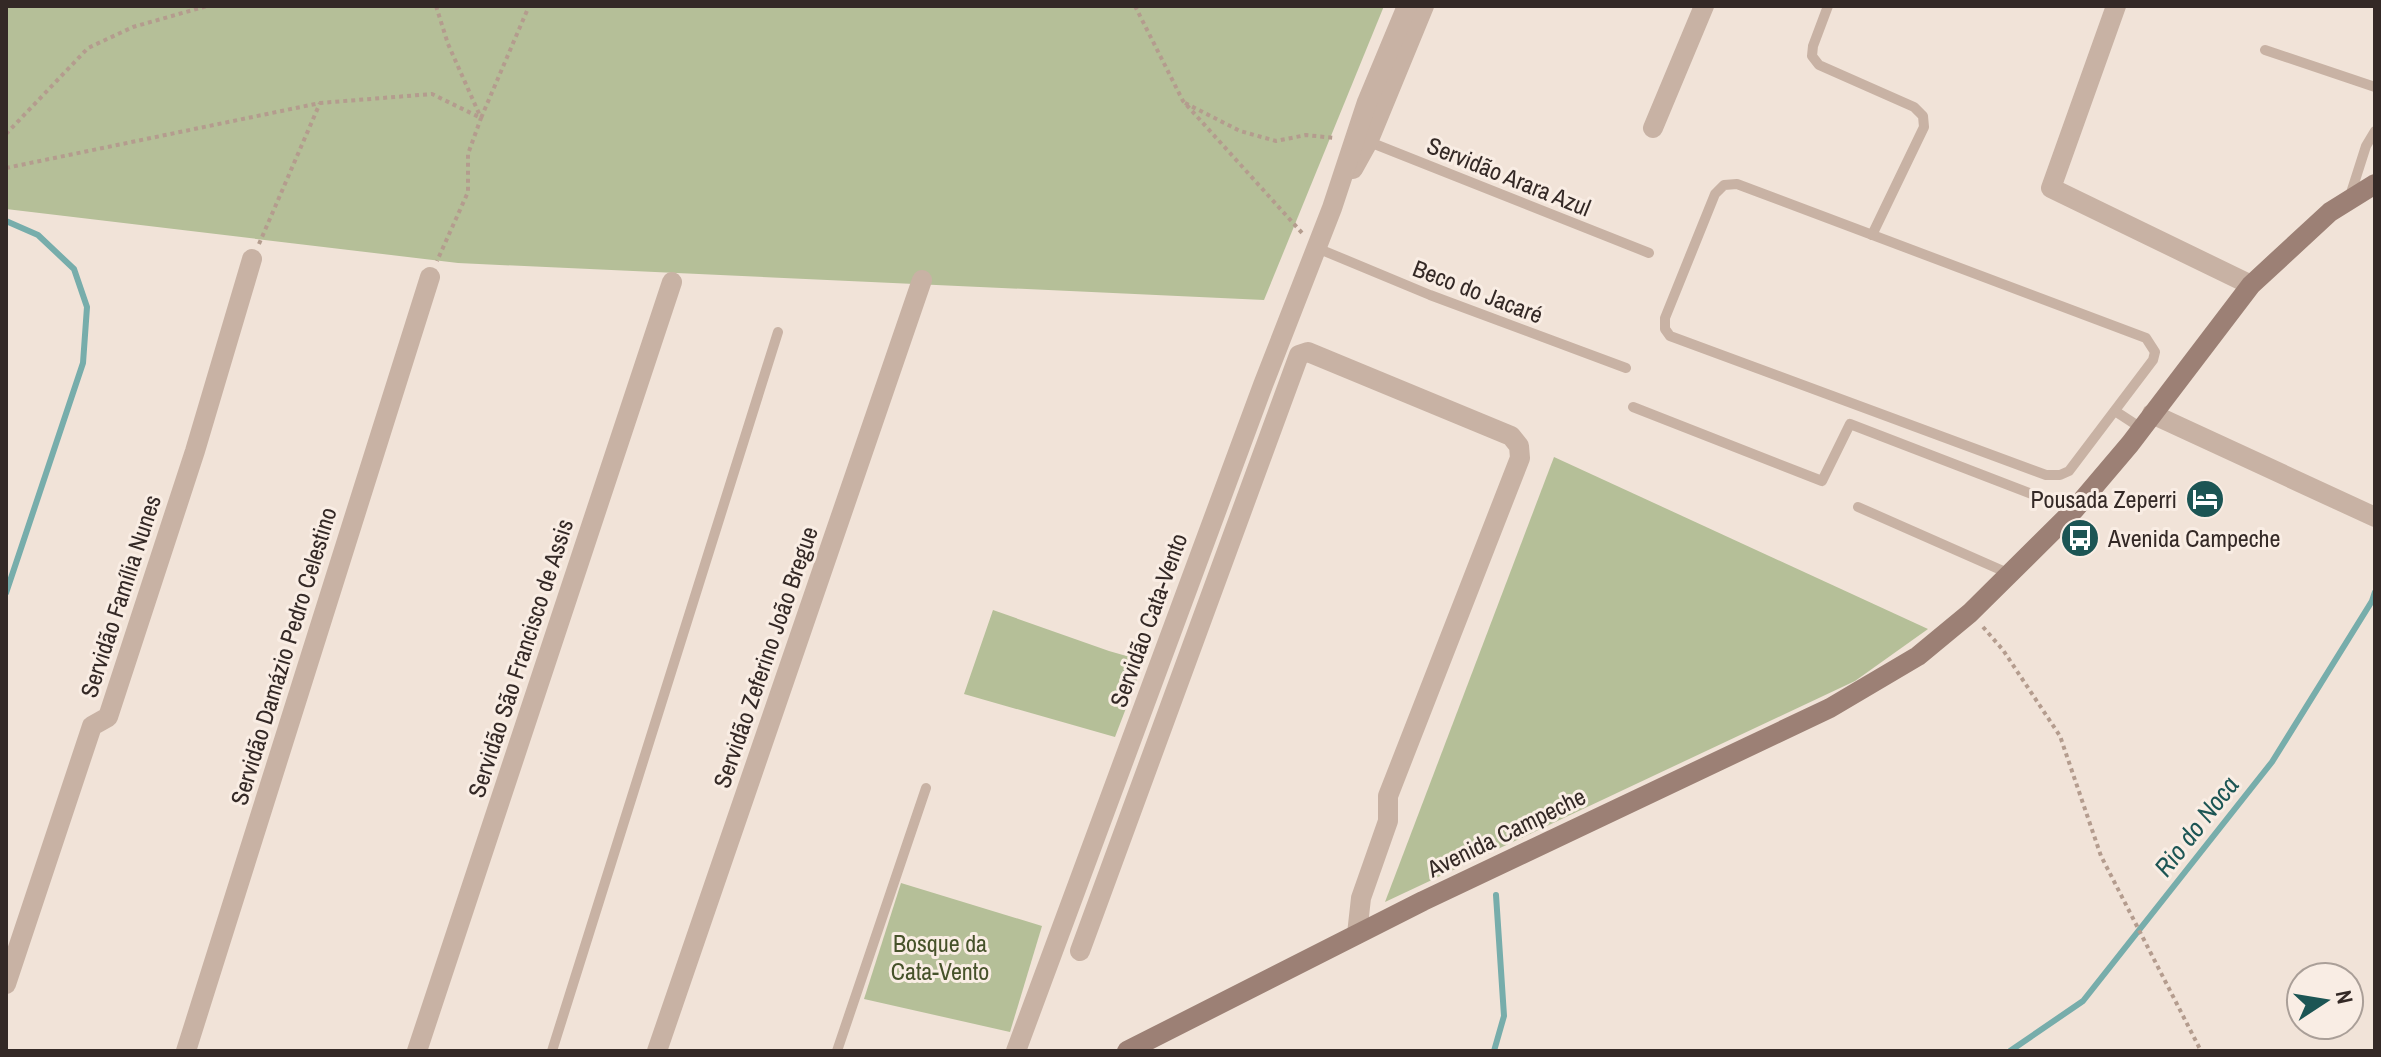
<svg xmlns="http://www.w3.org/2000/svg" width="2381" height="1057" font-family="'Archivo Narrow',sans-serif">
<style>
.green{fill:#b5bf98}
.lines{fill:none;stroke-linecap:round;stroke-linejoin:round}
.stream{stroke:#77adab;stroke-width:6}
.path{stroke:#b49c8e;stroke-width:4;stroke-dasharray:4 4;stroke-linecap:butt}
.lane{stroke:#c8b2a4;stroke-width:10}
.street{stroke:#c8b2a4;stroke-width:20}
.secondary{stroke:#9c8075;stroke-width:20}
.labels{text-anchor:middle;dominant-baseline:central;stroke-width:6;stroke-linejoin:round;paint-order:stroke}
.street-label{font-size:24px;fill:#342926;stroke:#f9ede4}
.poi-label{font-size:24px;fill:#342926;stroke:#f9ede4;text-anchor:end}
.park-label{font-size:24px;fill:#46522a;stroke:#f9ede4}
.water-label{font-size:26px;font-style:italic;fill:#1c5554;stroke:#f9ede4}
</style>
<rect width="100%" height="100%" fill="#f1e3d8"/>
<!-- green -->
<g class="green">
<polygon points="6,6 1384,6 1264,300 458,263 6,209"/>
<polygon points="1554,457 1928,629 1855,681 1385,902"/>
<polygon points="993,610 1109,651 1144,661 1115,737 964,694"/>
<polygon points="901,883 1042,926 1010,1032 864,999"/>
</g>
<g class="lines">
<!-- stream -->
<g class="stream">
<polyline points="6,221 38,235 74,269 87,307 83,363 6,593"/>
<polyline points="1494,1051 1504,1016 1496,895"/>
<polyline points="2010,1051 2083,1001 2272,762 2372,601 2375,592"/>
</g>
<!-- path -->
<g class="path">
<polyline points="436,6 448,44 481,118 468,154 468,192 437,261"/>
<polyline points="1135,6 1183,101 1303,234"/>
<polyline points="1185,103 1240,131 1276,141 1306,135 1335,138"/>
<polyline points="6,134 88,48 133,27 207,6"/>
<polyline points="6,168 320,103 432,94 481,118 529,6"/>
<polyline points="259,244 320,103"/>
<polyline points="1983,627 2003,650 2060,736 2101,856 2201,1051"/>
</g>
<!-- lane -->
<g class="lane">
<polyline points="1828,6 1813,46 1812,56 1819,65 1914,107 1923,116 1924,127 1872,235"/>
<polyline points="2265,50 2375,87"/>
<polyline points="1367,141 1649,253"/>
<polygon points="1737,184 2146,338 2155,352 2153,360 2069,471 2060,475 2046,475 1670,336 1665,329 1665,318 1715,194 1724,185"/>
<polyline points="2350,196 2366,146 2375,131"/>
<polyline points="1317,248 1430,295 1626,368"/>
<polyline points="1633,407 1822,481 1850,424 2073,510"/>
<polyline points="2115,411 2141,428"/>
<polyline points="1858,507 2010,574"/>
<polyline points="552,1051 778,332"/>
<polyline points="837,1051 926,788"/>
</g>
<!-- street -->
<g class="street">
<polyline points="2116,6 2051,188 2251,285"/>
<polyline points="1653,128 1704,6"/>
<polyline points="1353,169 1368,142 1424,6"/>
<polyline points="2152,414 2375,517"/>
<polyline points="1080,951 1299,355 1308,352 1511,436 1519,446 1520,458 1388,796 1388,821 1361,898 1357,934"/>
<polyline points="6,984 92,726 108,717 195,451 252,259"/>
<polyline points="186,1051 430,277"/>
<polyline points="417,1051 672,282"/>
<polyline points="657,1051 922,280"/>
<polyline points="1016,1051 1263,385 1332,208 1367,102 1407,6"/>
</g>
<!-- secondary -->
<polyline class="secondary" points="1127,1051 1423,901 1830,708 1918,656 1970,613 2074,510 2130,444 2251,285 2330,212 2375,184"/>
</g>
<!-- icons -->
<defs>
<symbol id="hotel-disc" viewBox="-11 -11 22 22"><circle r="9.5" fill="#1c5554" stroke="#f9ede4"/><path d="M-6-4.5h1.5V1H6V5H4.5V3h-9V5H-6ZM-4 0a1.8 1.8 0 1 1 3.6 0ZM.5 0V-2.5h3Q6-2.5 6 0Z" fill="#fff"/></symbol>
<symbol id="bus-disc" viewBox="-11 -11 22 22"><circle r="9.5" fill="#1c5554" stroke="#f9ede4"/><path d="M-5-6H5V4H4V6H2V4H-2V6H-4V4H-5ZM-3.5-4V0h7V-4ZM-3.5 1.2v1.5H-2V1.2ZM2 1.2v1.5H3.5V1.2Z" fill="#fff"/></symbol>
</defs>
<g fill-rule="evenodd">
<use href="#hotel-disc" x="2183" y="477" width="44" height="44"/>
<use href="#bus-disc" x="2058" y="516" width="44" height="44"/>
</g>
<g class="labels">
<!-- street labels -->
<g class="street-label">
<text transform="translate(1509 176) rotate(22)">Servidão Arara Azul</text>
<text transform="translate(1478 291) rotate(21)">Beco do Jacaré</text>
<text transform="translate(120 596) rotate(-72)">Servidão Família Nunes</text>
<text transform="translate(1148 620) rotate(-70)">Servidão Cata-Vento</text>
<text transform="translate(283 656) rotate(-73)">Servidão Damázio Pedro Celestino</text>
<text transform="translate(765 657) rotate(-71)">Servidão Zeferino João Bregue</text>
<text transform="translate(520 658) rotate(-72)">Servidão São Francisco de Assis</text>
<text transform="translate(1506 832) rotate(-26)">Avenida Campeche</text>
</g>
<!-- poi labels -->
<g class="poi-label">
<text x="2177" y="499">Pousada Zeperri</text>
<text x="2108" y="538" text-anchor="start">Avenida Campeche</text>
</g>
<!-- park labels -->
<g class="park-label">
<text x="940" y="943">Bosque da<tspan x="940" dy="28">Cata-Vento</tspan></text>
</g>
<!-- water labels -->
<g class="water-label">
<text transform="translate(2196 826) rotate(-52)">Rio do Noca</text>
</g>
</g>
<!-- border -->
<rect width="2381" height="1057" fill="none" stroke="#342926" stroke-width="16"/>
<!-- north arrow -->
<g transform="translate(2325 1001) rotate(78)"><circle r="38" fill="#f9ede4" stroke="#aa9f98" stroke-width="2"/>
<path d="M0-6L14 30L0 20L-14 30Z" fill="#1c5554"/>
<text y="-12" font-size="22" font-weight="bold" text-anchor="middle" fill="#342926">N</text>
</g>
</svg>
